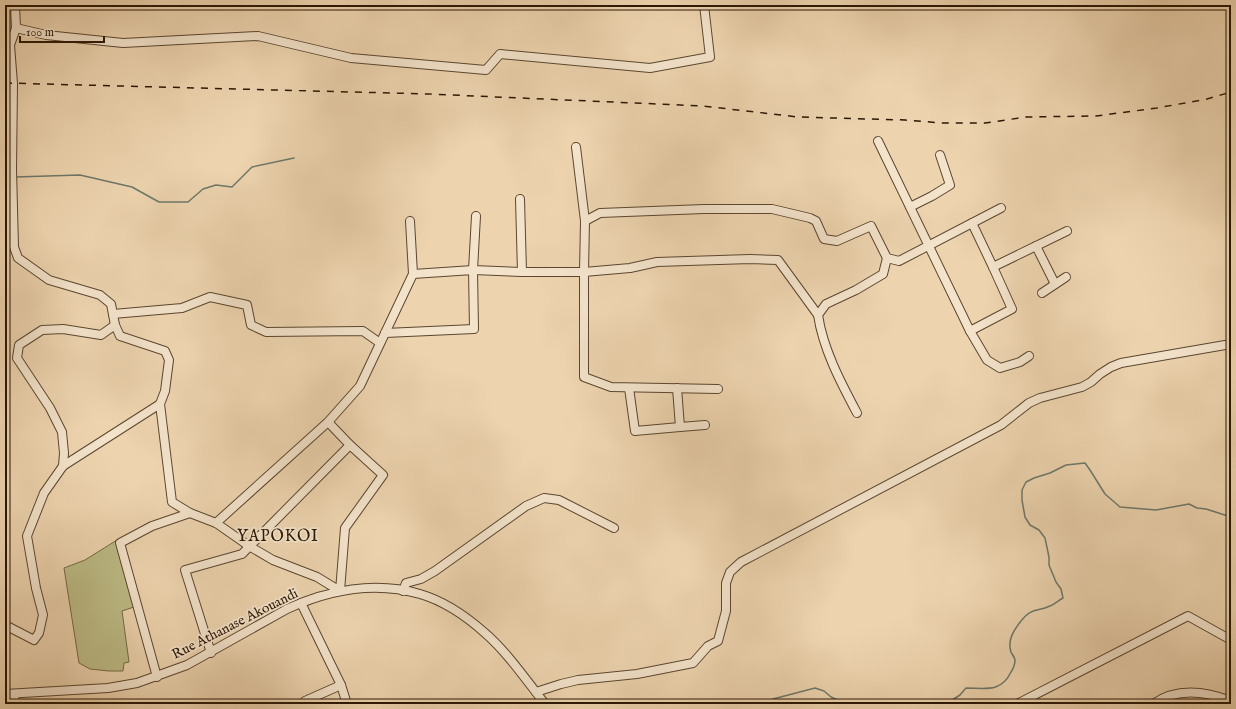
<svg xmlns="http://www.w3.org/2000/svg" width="1236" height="709" font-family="'IM FELL English',serif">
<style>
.green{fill:#bdbc87;stroke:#746a46}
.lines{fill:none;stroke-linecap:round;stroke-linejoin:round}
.stream{stroke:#6d786a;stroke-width:1.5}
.minor-casing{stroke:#5b462f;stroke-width:10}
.minor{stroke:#f3e3cb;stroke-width:8}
.rail{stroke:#2a1704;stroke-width:1.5;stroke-dasharray:7 7;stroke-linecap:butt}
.labels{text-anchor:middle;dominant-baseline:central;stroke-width:3.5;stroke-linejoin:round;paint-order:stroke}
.street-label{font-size:14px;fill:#2a1704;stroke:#f3e3cb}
.quarter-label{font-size:16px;letter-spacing:1px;fill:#2a1704;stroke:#f3e3cb}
</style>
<rect width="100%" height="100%" fill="#edd4af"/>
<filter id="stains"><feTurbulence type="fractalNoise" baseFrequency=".005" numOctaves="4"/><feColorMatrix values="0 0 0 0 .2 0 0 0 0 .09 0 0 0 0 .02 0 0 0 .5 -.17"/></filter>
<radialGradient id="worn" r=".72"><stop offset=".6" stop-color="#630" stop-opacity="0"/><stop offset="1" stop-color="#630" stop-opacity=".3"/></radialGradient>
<!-- green -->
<polygon class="green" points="117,540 134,607 122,611 129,662 124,663 123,671 109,671 90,669 79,663 64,568 85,560"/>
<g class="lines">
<!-- stream -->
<g class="stream">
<polyline points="15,177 80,175 132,187 159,202 188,202 203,189 216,185 232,187 252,167 294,158"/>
<polyline points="5,178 9,178"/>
<polyline points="763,704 773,699 815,688 824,691 831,697 847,704"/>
<path d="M946 704 960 695 966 688C985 688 1001 693 1011 672 1013 669 1015 664 1015 660 1015 658 1012 654 1011 652 1007 640 1014 630 1021 621 1032 607 1037 612 1050 606 1055 604 1059 600 1063 598L1061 589 1056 582 1049 565V557L1045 538 1039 530 1030 525 1025 517 1022 500V490L1026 482 1034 478 1050 473 1066 465 1085 463 1090 470 1105 494 1120 507 1156 510 1189 504 1197 508 1206 509 1231 517"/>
</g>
<defs>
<g id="minor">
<polyline points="15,5 16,28 10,45 13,84 12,169 14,247 18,258 49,280 100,295 111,304 115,325 120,336 165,351 169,360 165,391 160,404 172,502 190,513 216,523 249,546 273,560 317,577 340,591 345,528 383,475 350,445 328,422"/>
<polyline points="16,28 46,35 123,43 258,36 351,58 486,70 500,54 650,68 710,57 704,5"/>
<polyline points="878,141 970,331 1012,309 993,267"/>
<polyline points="520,199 522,272 584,272 585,221 576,147"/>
<polyline points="910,207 932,196 950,185 940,155"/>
<polyline points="476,216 473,270 522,272"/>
<polyline points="585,221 600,213 704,209 772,209 810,218 816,221 824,239 837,241 871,226 887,258 899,261 1001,208"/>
<polyline points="972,223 993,267 1067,231"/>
<polyline points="1036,246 1055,284"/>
<polyline points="1042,293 1066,277"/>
<polyline points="113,314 182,308 210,297 247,305 251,325 266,332 363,331 380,343"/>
<polyline points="970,331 987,360 1000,368 1020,362 1029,356"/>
<polyline points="385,333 474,329 473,270 413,274"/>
<polyline points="629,388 635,431 680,427"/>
<polyline points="677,388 680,427 705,425"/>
<polyline points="718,389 611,387 584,377 584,272 630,268 657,262 750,259 778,260 818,315"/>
<path d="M857 413C841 383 823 349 818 315L826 304 856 290 883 274 887 258"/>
<polyline points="63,466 64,453 62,432 50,408 17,358 19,345 42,330 63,329 101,335 115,325"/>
<polyline points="216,523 328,422 360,386 413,274 410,221"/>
<polyline points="403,591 406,583 421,579 435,571 526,506 544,498 559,500 614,528"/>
<polyline points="301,603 341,685 347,704"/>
<polyline points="5,625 34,640 39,633 43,615 36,588 27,536 44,493 63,466 160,404"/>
<polyline points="211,653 185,570 242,554 350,445"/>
<polyline points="157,677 120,543 152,526 190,513"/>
<polyline points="536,692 561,684 578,680 637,674 693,663 708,646 718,641 726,611 726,583 730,572 741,562 1001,425 1029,403 1040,398 1082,387 1091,382 1100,374 1111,367 1121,363 1231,344"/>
<path d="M5 694 108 688 137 683 187 665 287 609C328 590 375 581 420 594 444 601 466 616 485 633 507 652 527 681 545 704"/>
<polyline points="13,694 16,704"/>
<polyline points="303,704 305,701 341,685"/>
<polyline points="1017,704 1188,616 1231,640"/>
<path d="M1153 704C1177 687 1205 691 1231 701"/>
</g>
</defs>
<!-- minor casing -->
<use href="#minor" class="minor-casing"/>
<!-- minor -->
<use href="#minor" class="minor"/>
<!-- rail -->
<polyline class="rail" points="5,83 429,94 703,106 798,117 905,120 942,123 985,123 1026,117 1096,116 1157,108 1207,99 1231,92"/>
</g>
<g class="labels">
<!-- street labels -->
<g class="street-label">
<text transform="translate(235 624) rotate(-27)">Rue Athanase Akouandi</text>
</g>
<!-- quarter labels -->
<g class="quarter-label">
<text x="278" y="537">YAPOKOI</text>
</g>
</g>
<!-- margin -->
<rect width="1236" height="709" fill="none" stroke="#edd4af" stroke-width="20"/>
<rect x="6" y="6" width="1224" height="697" fill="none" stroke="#2a1704" stroke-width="2"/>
<rect x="10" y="10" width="1216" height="689" fill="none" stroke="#2a1704"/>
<!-- scale -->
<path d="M20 36v6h84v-6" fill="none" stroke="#2a1704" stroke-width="2"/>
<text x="26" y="36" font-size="12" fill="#2a1704" stroke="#f3e3cb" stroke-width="3" paint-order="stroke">100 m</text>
<rect width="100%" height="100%" filter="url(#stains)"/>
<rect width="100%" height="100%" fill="url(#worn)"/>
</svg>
